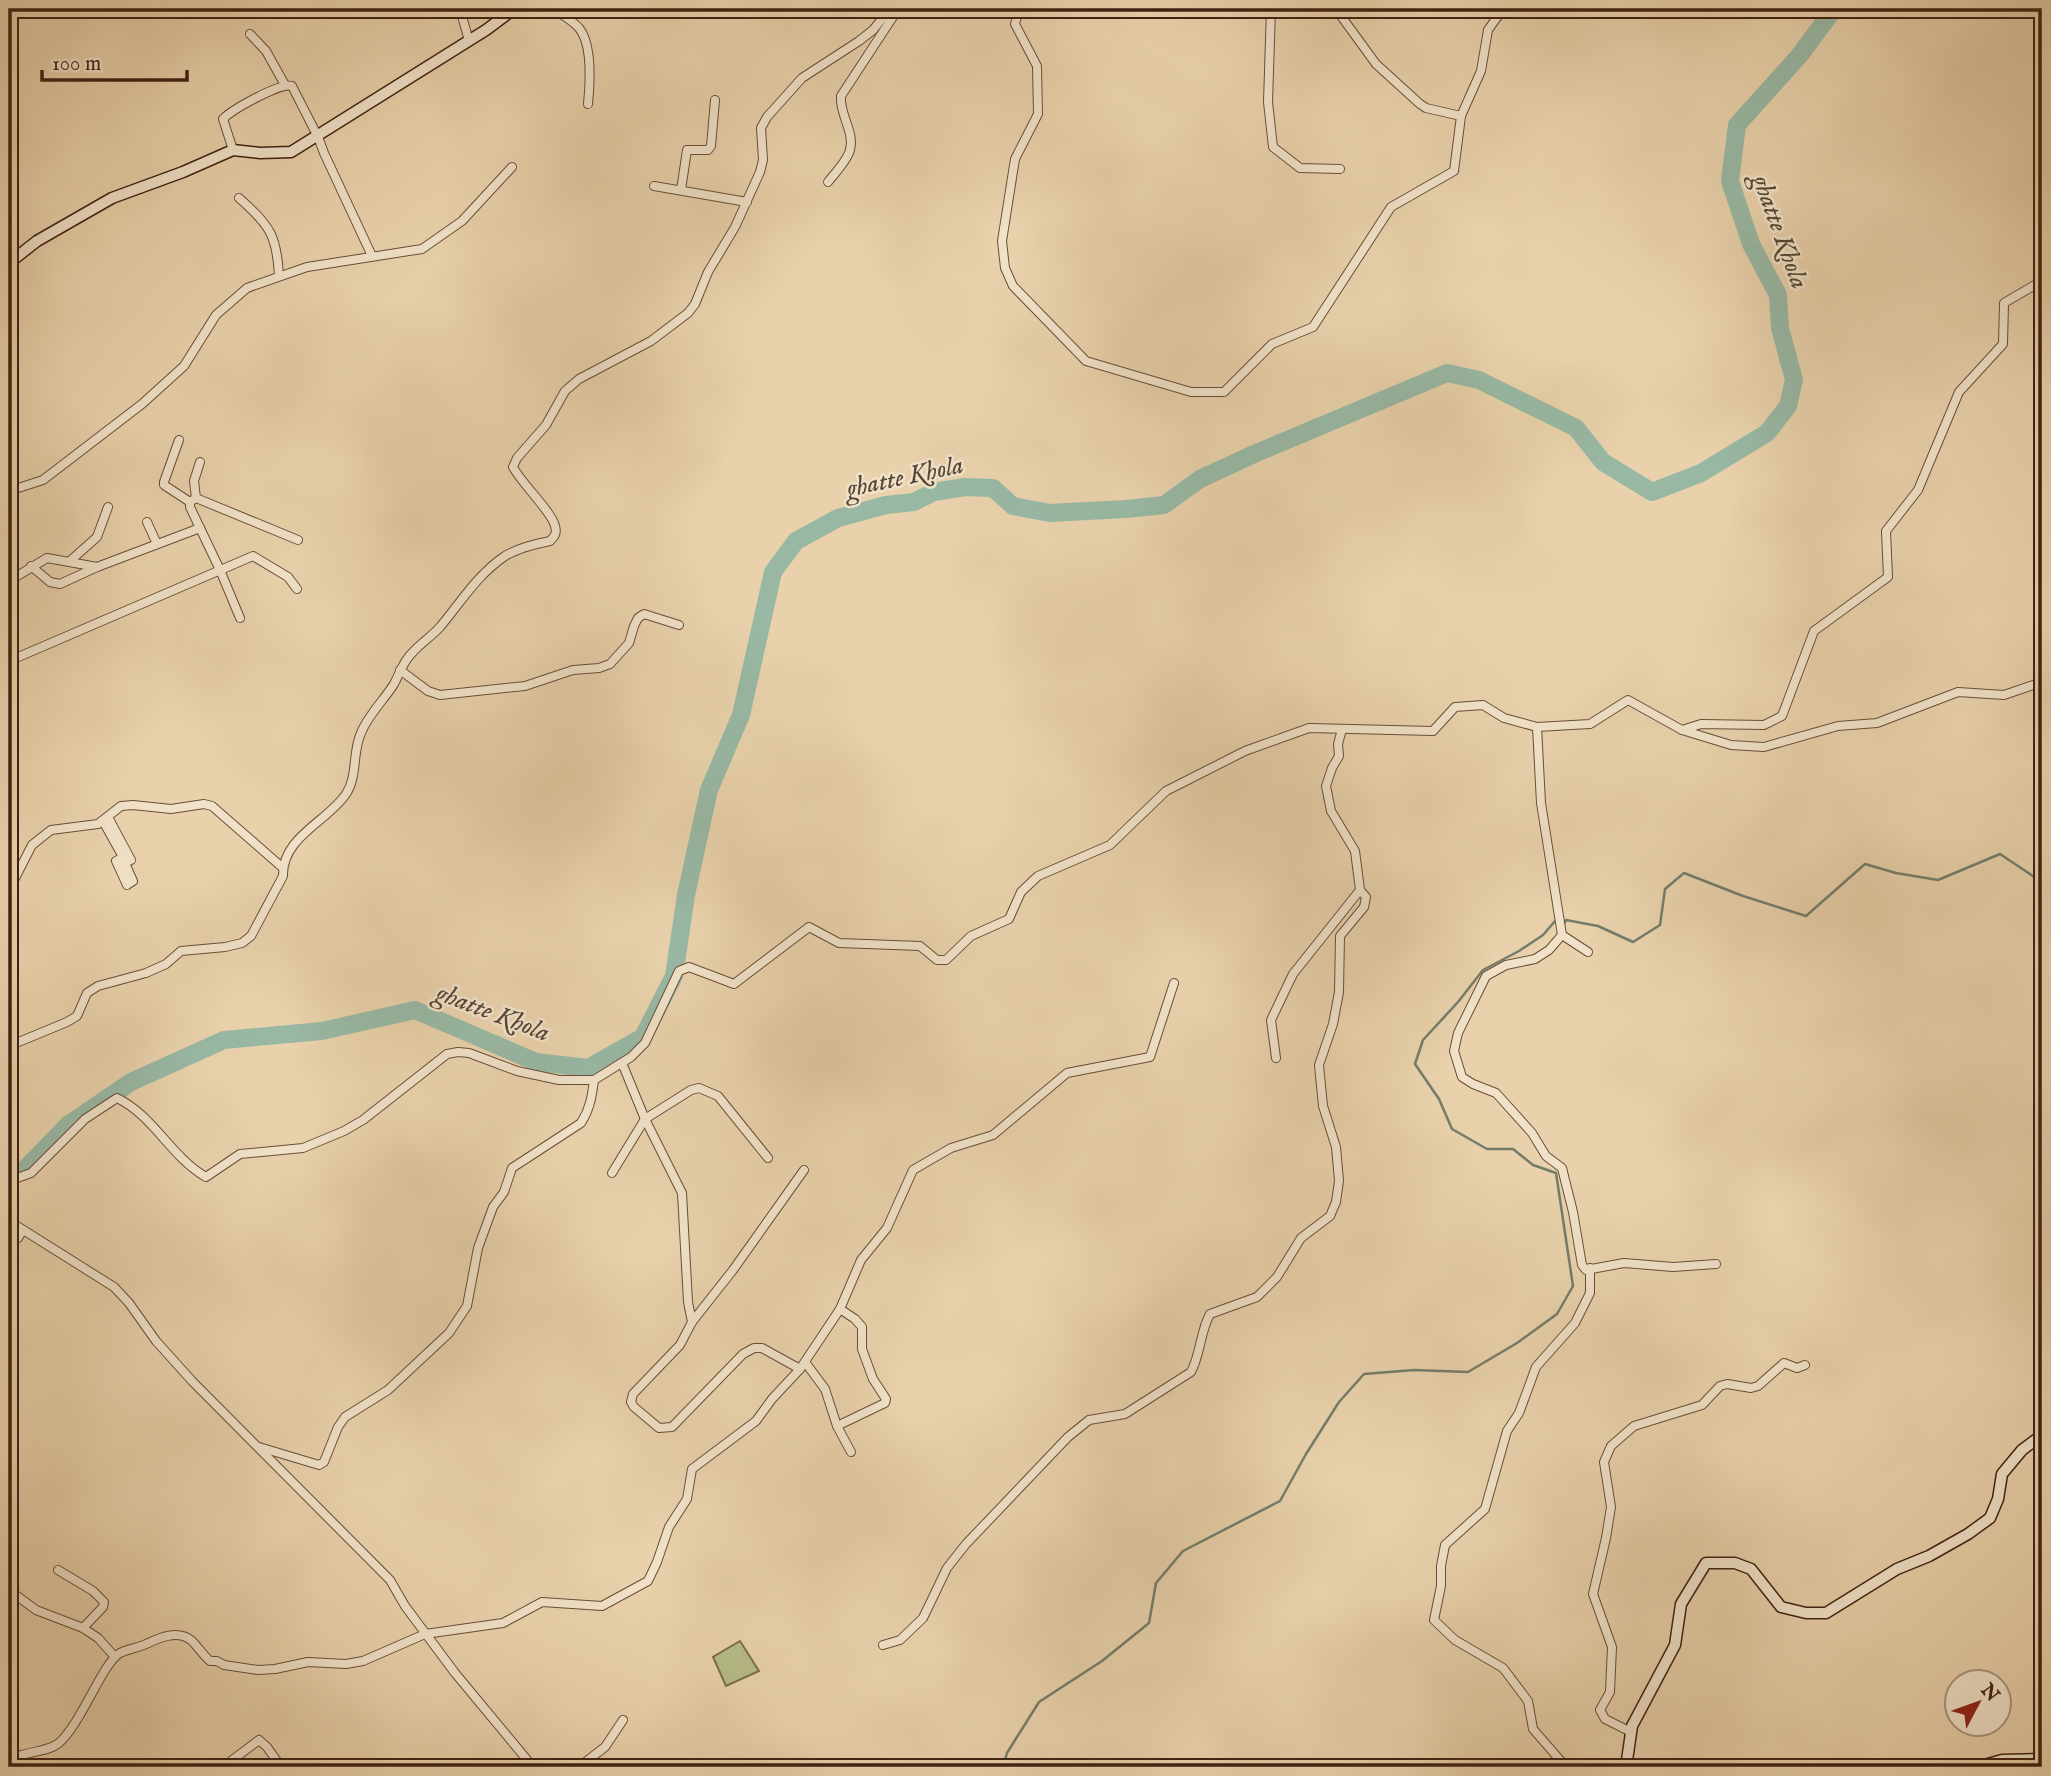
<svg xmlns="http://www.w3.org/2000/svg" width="2051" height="1776" font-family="'IM FELL English',serif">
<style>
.green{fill:#b6bb88;stroke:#7a6e4d;stroke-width:2}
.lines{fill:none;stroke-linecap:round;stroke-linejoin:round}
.stream{stroke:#747c6a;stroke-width:2.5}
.river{stroke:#98b8a4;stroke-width:18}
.street-casing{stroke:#694d38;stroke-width:10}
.secondary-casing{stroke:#3f2112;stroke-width:13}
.street{stroke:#f0e1c8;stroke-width:8}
.secondary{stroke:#f0e1c8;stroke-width:10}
.labels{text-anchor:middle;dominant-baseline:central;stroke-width:5;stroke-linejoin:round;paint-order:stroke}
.water-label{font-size:26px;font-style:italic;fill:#554736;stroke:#f0e1c8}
</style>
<rect width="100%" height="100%" fill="#e8d1ab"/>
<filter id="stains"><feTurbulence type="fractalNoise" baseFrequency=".00286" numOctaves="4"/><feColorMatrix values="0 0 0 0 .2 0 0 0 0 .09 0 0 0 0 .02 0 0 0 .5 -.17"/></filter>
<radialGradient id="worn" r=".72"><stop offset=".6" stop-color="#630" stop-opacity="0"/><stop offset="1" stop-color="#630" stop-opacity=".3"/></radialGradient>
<!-- green -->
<polygon class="green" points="740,1641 759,1671 726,1686 713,1657"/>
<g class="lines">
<!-- stream -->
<g class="stream">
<polyline points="1564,924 1566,920 1598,926 1633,942 1660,925 1665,889 1684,873 1743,896 1806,916 1865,864 1896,873 1938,880 2000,854 2042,882"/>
<polyline points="1003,1767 1007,1753 1039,1702 1102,1661 1149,1623 1156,1583 1183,1551 1280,1501 1306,1454 1339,1402 1364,1374 1414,1370 1468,1372 1517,1343 1557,1314 1573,1286 1556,1173 1533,1165 1513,1149 1487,1149 1452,1129 1439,1099 1415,1064 1423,1040 1458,1002 1483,970 1519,951 1543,935 1556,920"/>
</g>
<!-- river -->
<polyline class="river" points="9,1173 22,1172 68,1125 131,1082 224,1040 322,1031 415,1010 536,1062 588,1068 643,1037 674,976 686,895 709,790 741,715 773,572 796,541 838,518 886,505 914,502 934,492 965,487 993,488 1013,506 1050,513 1126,509 1164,505 1200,479 1254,454 1447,373 1479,380 1576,428 1603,462 1652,492 1701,473 1767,433 1788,406 1794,380 1780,328 1778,295 1751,244 1730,181 1737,125 1799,56 1834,9"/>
<defs>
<g id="street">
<polyline points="460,9 469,41"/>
<path d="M553 9C562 15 572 20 579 28 593 45 590 84 588 104"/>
<polyline points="1019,9 1015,24 1037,66 1038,114 1015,159 1002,241 1005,268 1013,286 1086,361 1191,392 1224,392 1272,344 1313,327 1391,207 1454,171 1461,116 1481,71 1488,30 1503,9"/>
<polyline points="1271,9 1268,102 1273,147 1300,168 1340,169"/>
<polyline points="1336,9 1376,64 1420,104 1426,108 1461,116"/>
<polyline points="439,14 444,9"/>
<polyline points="250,34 266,51 285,85"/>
<path d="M233 150 223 119C233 109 281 82 292 86L318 137 324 153 372 256"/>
<path d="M828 182C835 173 847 161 850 150 855 132 839 114 841 96L898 9"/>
<polyline points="654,186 747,202"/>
<polyline points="681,190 687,150 708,150 711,146 715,100"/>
<path d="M239 198C270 225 277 236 279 276"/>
<polyline points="179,440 164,482 164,485 190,502"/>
<polyline points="9,491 43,480 142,404 184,366 216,315 247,288 307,267 422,249 462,221 512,167"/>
<polyline points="196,498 190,502 190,507 220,570 240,618"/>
<polyline points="196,498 298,540"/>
<polyline points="196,498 194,481 200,462"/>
<polyline points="147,522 157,544"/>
<polyline points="70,561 97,537 108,507"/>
<polyline points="31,566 50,582 60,584 97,567 200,528"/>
<polyline points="9,581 47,558 97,567"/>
<polyline points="9,661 253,556 288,577 297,589"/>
<polyline points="400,670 428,691 440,695 525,686 573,670 599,668 610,664 629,643 634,626 638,618 644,614 679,625"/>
<polyline points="1537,727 1541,803 1562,935 1588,952"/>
<polyline points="1682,730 1701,724 1764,725 1782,716 1814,631 1888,577 1886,531 1918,490 1959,392 2003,344 2004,303 2040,282 2042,277"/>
<polyline points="103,821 123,857 116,861 127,885 133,881 125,863 131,860 108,817"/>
<polyline points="9,890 32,845 51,830 98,824 121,806 133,805 171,809 204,804 212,806 283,868"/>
<polyline points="1562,935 1549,950 1535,959 1506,965 1486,976 1458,1033 1454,1051 1462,1077 1473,1084 1496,1093 1532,1133 1546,1156 1562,1168 1573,1212 1582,1265 1586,1270 1624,1263 1673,1267 1716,1264"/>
<path d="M9 1046 67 1022 77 1016 87 993 98 986 146 973 166 964 181 951 225 947 242 943 251 936 283 876C282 837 327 822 346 794 358 776 352 752 361 733 368 715 384 700 394 684 400 673 403 661 413 652 421 643 432 636 440 627 461 602 477 575 505 556 518 548 535 544 550 541 555 536 557 533 555 526 552 512 522 484 513 467L517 458 546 425 565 391 579 379 651 341 688 313 695 304 708 272 735 227 760 172 763 160 761 128 767 117 802 78 859 41 873 30 890 9"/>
<polyline points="1276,1058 1271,1020 1293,974 1360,890"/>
<polyline points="622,1063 645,1119 682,1193 688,1302 692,1322"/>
<polyline points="612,1173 645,1119 691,1090 699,1088 718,1096 768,1158"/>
<path d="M9 1181 31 1173 85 1119 117 1098C154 1116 170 1156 206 1177L240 1154 303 1148 344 1131 363 1120 447 1054 458 1052 469 1053 517 1071 559 1080H594L631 1057 645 1043 679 971 689 967 734 984 809 927 839 943 920 946 937 960H946L971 936 1009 919 1021 892 1038 876 1110 845 1166 791 1245 751 1309 728 1433 731 1455 707 1483 705 1504 718 1537 727 1590 724 1628 700 1682 730 1731 745 1764 747 1838 726 1877 723 1958 692 2004 695 2042 682"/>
<polyline points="9,1221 114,1287 129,1303 156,1341 192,1381 390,1580 405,1606 455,1673 533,1767"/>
<polyline points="9,1242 18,1238 23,1230"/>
<polyline points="805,1362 825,1389 837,1426 851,1452"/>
<polyline points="800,1369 762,1348 754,1348 743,1354 672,1427 659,1428 634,1407 631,1402 633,1394 680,1345 692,1322 733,1270 804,1170"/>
<polyline points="837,1426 885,1403 886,1399 873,1379 862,1349 862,1327 855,1319 840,1309"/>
<path d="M259 1447 319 1465 324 1462 338 1427 345 1417 388 1390 449 1333 467 1306 478 1248 493 1207 504 1192 512 1168 581 1123C590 1109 592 1096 594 1080"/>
<polyline points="9,1533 11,1541 9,1544"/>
<polyline points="58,1570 93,1591 104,1602 103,1607 83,1628"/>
<polyline points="9,1590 36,1610 83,1628 98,1638 115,1657"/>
<path d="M883 1645 900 1640 923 1618 947 1568 966 1544 1068 1437 1089 1420 1125 1414 1191 1372C1201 1353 1200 1332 1210 1314L1257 1297 1277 1277 1301 1238 1330 1216 1336 1202 1339 1181 1336 1147 1323 1106 1319 1065 1333 1024 1339 992 1340 936 1364 907 1366 897 1360 890 1355 851 1331 811 1326 786 1332 768 1339 756 1338 744 1342 729"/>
<polyline points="1631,1732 1605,1719 1600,1710 1610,1692 1612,1647 1593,1594 1606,1538 1611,1507 1604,1462 1611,1446 1634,1426 1702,1405 1720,1386 1727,1384 1751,1388 1758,1386 1784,1363 1797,1368 1805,1365"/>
<path d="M9 1761C24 1750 45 1754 59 1743 81 1724 103 1662 120 1653 128 1649 137 1648 146 1644 159 1638 178 1629 192 1641 198 1647 203 1655 210 1661H217L224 1665 258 1670 275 1669 308 1662 346 1664 363 1661 425 1634 503 1623 542 1602 602 1606 648 1581 657 1562 669 1527 687 1499 692 1469 756 1421 772 1399 800 1369 840 1309 861 1260 887 1228 913 1170 951 1148 993 1135 1067 1073 1150 1057 1174 983"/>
<polyline points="223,1767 259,1740 267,1747 279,1764"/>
<polyline points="579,1767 605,1747 623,1720"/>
<polyline points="1566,1767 1533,1729 1528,1701 1503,1668 1455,1640 1434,1620 1441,1586 1441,1566 1445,1545 1485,1509 1507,1431 1519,1413 1536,1367 1575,1323 1590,1293 1590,1268"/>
</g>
<g id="secondary">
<polyline points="9,263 37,241 112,198 183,172 233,150 260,153 291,152 486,30 514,9"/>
<polyline points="1626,1767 1632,1726 1675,1645 1681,1604 1706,1563 1735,1563 1751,1569 1781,1607 1806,1613 1826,1613 1897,1569 1929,1556 1968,1534 1990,1518 1998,1499 2002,1474 2022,1450 2042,1435"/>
<polyline points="1977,1767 2002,1760 2042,1759"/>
</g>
</defs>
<!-- street casing -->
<use href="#street" class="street-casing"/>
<!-- secondary casing -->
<use href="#secondary" class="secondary-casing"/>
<!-- street -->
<use href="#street" class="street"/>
<!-- secondary -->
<use href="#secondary" class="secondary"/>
</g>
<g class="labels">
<!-- water labels -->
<g class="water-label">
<text transform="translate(1780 232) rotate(70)">ghatte Khola</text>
<text transform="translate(905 477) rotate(-12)">ghatte Khola</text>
<text transform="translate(493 1013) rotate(21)">ghatte Khola</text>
</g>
</g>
<!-- margin -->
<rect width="2051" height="1776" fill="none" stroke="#e8d1ab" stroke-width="35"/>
<rect x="10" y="10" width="2030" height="1755" fill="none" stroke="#3f2112" stroke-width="3.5"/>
<rect x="18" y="18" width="2016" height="1741" fill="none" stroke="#3f2112" stroke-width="2"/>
<!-- north arrow -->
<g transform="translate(1978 1703) rotate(49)"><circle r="33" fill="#f0e1c8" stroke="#a9947f" stroke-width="2"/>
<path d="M0-5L12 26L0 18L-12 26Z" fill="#8f2418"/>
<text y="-10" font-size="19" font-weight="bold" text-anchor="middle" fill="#3f2112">N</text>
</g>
<!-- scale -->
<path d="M42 70v10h145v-10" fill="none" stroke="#3f2112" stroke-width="3.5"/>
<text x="52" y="70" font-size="21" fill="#3f2112" stroke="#f0e1c8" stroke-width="5" paint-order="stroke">100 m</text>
<rect width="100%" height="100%" filter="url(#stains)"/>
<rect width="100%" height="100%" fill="url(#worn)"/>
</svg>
